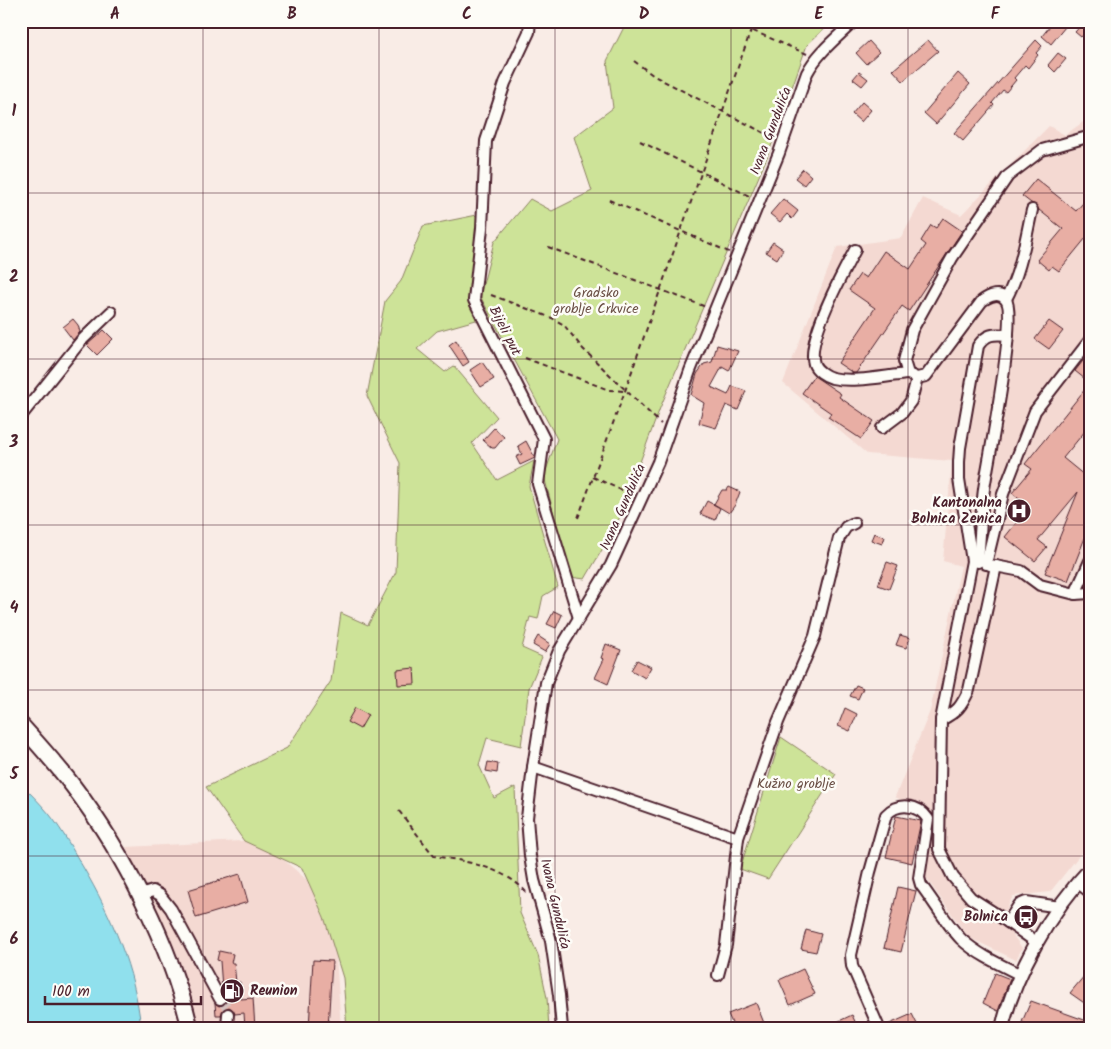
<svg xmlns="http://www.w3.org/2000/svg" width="1111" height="1049" font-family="Kalam,sans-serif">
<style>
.built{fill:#f4d9d2}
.green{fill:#cde398;stroke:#8c8162}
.water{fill:#90e0ed;stroke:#74939f}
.building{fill:#e8aea4;stroke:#4a1f2b}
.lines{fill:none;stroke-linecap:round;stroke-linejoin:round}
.minor-tunnel{stroke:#d6c3c1;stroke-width:10;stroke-dasharray:10 5;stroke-linecap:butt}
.minor-casing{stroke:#4a1f2b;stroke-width:14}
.major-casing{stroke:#4a1f2b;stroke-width:16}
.highway-casing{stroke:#4a1f2b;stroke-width:19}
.path{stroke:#4a1f2b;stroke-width:2;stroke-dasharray:5 4;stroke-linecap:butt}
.minor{stroke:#fdfcf7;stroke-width:10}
.major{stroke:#fdfcf7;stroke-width:12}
.highway{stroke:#fdfcf7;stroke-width:15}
.grid{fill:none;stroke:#4a1f2b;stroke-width:1;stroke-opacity:0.55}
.labels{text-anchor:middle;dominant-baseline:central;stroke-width:5;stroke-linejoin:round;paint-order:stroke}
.street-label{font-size:14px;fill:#4a1f2b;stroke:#fdfcf7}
.park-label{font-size:14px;fill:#6b5046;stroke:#fdfcf7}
.poi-label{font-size:14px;font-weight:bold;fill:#4a1f2b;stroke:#fdfcf7;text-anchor:end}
.neatline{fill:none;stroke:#4a1f2b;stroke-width:2}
.grid-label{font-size:16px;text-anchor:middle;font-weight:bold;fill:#4a1f2b}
</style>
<rect width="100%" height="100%" fill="#f9ece6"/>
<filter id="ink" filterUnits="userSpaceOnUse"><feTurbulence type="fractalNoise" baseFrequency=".02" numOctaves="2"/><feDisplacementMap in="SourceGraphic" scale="10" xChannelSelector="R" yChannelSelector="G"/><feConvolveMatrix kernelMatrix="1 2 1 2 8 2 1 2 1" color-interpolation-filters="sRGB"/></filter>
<g filter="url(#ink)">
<!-- built -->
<g class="built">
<polygon points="1083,122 1090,124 1090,842 1050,892 1013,896 1000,923 1010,931 1022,948 1016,960 968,937 922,872 929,813 895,797 930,711 961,566 943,561 952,461 867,454 783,383 837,247 901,238 923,198 961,215 1049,126 1065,135"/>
<polygon points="261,840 308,881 335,942 341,1028 201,1028 162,930 126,847"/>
</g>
<!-- green -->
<g class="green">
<polygon points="627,21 832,21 807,45 768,155 660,408 617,524 585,579 570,577 544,476 557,439 480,296 494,242 530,199 552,211 592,191 574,137 613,108 607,61"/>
<polygon points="477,215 476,320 437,331 417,349 445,372 454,366 497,417 472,443 497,480 534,461 529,486 558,587 543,596 538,619 530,617 522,648 542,657 529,688 521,746 487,738 479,765 494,798 515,787 520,913 538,955 547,998 549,1028 347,1028 343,978 324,917 302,868 244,841 206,787 287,748 331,681 341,613 368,625 396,572 400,463 367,396 385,301 401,281 423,226"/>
<polygon points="781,737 836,774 768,879 740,869"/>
</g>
<!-- water -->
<path class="water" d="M21 784C31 794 41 804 50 815 63 831 72 849 83 867 112 917 135 969 141 1028H24L21 1015Z"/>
<!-- building -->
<g class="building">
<polygon points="1054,21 1070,21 1051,44 1042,36"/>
<polygon points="1085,21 1090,21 1090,28 1081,37 1075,32"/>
<polygon points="928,40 938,51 903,81 893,70"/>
<polygon points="1036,40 1042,46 1036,53 1038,55 1028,68 1025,65 1014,78 1016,80 1006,92 1003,90 992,103 994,105 963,141 954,133"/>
<polygon points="869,41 879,52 866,64 856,53"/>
<polygon points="1058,53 1066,59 1055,72 1048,65"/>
<polygon points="859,72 868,79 862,86 853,79"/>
<polygon points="958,73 970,84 936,124 924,113"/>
<polygon points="862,102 871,110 861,122 852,114"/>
<polygon points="803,169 811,176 804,185 795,178"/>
<polygon points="1036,179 1076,211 1090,195 1090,233 1059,271 1052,266 1049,270 1037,260 1063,229 1039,210 1036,205 1031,203 1022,196"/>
<polygon points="783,199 798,211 792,219 787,214 780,222 770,214"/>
<polygon points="943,218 962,231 909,311 902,306 856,373 853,373 838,363 875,308 849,290 860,274 866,278 884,251 910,269 926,245 921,241 931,225 936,228"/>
<polygon points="773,242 783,249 777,259 766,252"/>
<polygon points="73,319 78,325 80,332 73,340 63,327"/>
<polygon points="1049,321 1063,331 1049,349 1035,339"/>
<polygon points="104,330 113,339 97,355 87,345"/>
<polygon points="456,340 469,362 463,366 449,345"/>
<polygon points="717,345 738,351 729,371 722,367 711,387 728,395 732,386 746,391 738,410 726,405 716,428 699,423 704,403 691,395 697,374 704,364 712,362"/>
<polygon points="1090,352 1090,425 1063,458 1085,476 1090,471 1090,525 1068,581 1045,573 1078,492 1038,540 1047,547 1035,561 1005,537 1029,507 1012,493 1032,469 1025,464 1090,383 1075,371"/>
<polygon points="482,362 494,379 481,387 470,370"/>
<polygon points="814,376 841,394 839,397 874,421 861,439 828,417 831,413 802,393"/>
<polygon points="494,428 504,437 495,448 492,448 483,440"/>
<polygon points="526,441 535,458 520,465 516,457 522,454 518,446"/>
<polygon points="729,487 740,492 735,505 729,513 714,504 722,490 727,490"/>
<polygon points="707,501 720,508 715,520 700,514"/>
<polygon points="874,533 885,537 882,544 871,540"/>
<polygon points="887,562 898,566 889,589 878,585"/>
<polygon points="554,611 562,615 556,628 547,624"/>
<polygon points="900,635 910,638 906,648 896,645"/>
<polygon points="538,636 550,644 545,652 533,645"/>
<polygon points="606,644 621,650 608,684 595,678 604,659 601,658"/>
<polygon points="637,660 651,667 645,678 631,670"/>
<polygon points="414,668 415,684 398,685 397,670"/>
<polygon points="856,685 863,688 858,699 850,696"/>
<polygon points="355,708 368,715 360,729 347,722"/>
<polygon points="845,708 857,714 850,731 838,726"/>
<polygon points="488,762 498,764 497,773 486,771"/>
<polygon points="896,816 921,821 912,863 886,857"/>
<polygon points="240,874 248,902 196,918 188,890"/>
<polygon points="898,887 916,891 901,952 884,948"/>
<polygon points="806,930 821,934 816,952 801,949"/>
<polygon points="219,951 233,954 231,963 234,963 236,982 240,982 241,999 253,998 255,1028 245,1028 244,1013 235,1014 232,1009 229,1007 223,1010 221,1015 216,1015 215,1003 219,1006 223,1005 227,1000 222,988 220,961 217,960"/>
<polygon points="313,960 332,961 328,1028 309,1028"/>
<polygon points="803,969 815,994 790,1005 779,980"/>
<polygon points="1090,969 1090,1007 1070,993"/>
<polygon points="995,973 1010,979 998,1011 983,1003"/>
<polygon points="1031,1001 1090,1022 1090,1028 1034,1028 1022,1022"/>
<polygon points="756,1003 766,1028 734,1028 728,1014"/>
<polygon points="912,1014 919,1028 886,1028 885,1026"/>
<polygon points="852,1015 858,1028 824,1028"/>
</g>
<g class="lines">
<!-- minor-tunnel -->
<polyline class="minor-tunnel" points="220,999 228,1008 228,1014"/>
<defs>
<g id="minor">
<polyline points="530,21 529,32 505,83 486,141 482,228 474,300 544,439 538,484 579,618"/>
<path d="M855 250C843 272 806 340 814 364 816 370 825 376 832 378 855 383 884 376 908 374"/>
<path d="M1006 299C1021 271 1025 241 1032 210"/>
<path d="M1008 335C993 334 987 333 978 346L960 448 959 462V479L972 561 941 720 939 849 953 877 971 898 1002 918 1036 942"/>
<polyline points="21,416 81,341 111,312"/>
<polyline points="882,428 902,413 911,401 917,378"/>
<path d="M978 562C980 538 981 513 984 489 988 461 1018 316 1006 300 1000 291 989 296 982 301L926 376 917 378 908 374 904 361 912 330 952 258 1008 176 1042 150 1084 138 1090 139"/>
<polyline points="986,564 1003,494 1035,411 1090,340"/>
<polyline points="990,565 1021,571 1040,585 1075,594 1090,593"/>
<polyline points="1075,594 1090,561"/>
<path d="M941 720C958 711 961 707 969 690L996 566"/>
<polyline points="533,767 738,838"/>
<polyline points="1077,882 1090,892"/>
<polyline points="140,895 153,891 160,895 171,909 220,999"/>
<polyline points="1008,922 1019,905 1026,902 1060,907"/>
<polyline points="718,975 726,945 738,838 778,722 815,636 839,538 846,527 854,523"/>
<polyline points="227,1028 228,1014"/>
<path d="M562 1028 559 995 551 941 534 880 530 856 527 818 533 767 546 683 559 651 611 565 658 462 690 371 779 153 807 73C818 52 837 38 854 21"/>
<path d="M879 1028 852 966 851 955 870 872 886 815C898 802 918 804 928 819L919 878 921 885C934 902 946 923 961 939 978 955 1001 965 1021 975"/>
</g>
<path id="major" d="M1002 1028C1015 973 1051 910 1090 869"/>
<path id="highway" d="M21 725C39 745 57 765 73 786 124 853 171 946 190 1028"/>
</defs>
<!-- minor casing -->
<use href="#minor" class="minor-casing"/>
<!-- major casing -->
<use href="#major" class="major-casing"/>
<!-- highway casing -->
<use href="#highway" class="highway-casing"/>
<!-- path -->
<g class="path">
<polyline points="738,21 751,30 807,54"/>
<polyline points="634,61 654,76 774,138"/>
<polyline points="640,141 749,196"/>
<polyline points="609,200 729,252"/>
<polyline points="548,247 706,307"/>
<polyline points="491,295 552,318 564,325 583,349 661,424"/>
<polyline points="525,358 609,390 625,391"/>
<polyline points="593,477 632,495"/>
<polyline points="578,518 625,391 751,30"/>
<path d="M399 811 434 856C465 861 504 867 526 892"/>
</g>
<!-- minor -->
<use href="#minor" class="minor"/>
<!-- major -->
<use href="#major" class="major"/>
<!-- highway -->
<use href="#highway" class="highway"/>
</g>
</g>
<!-- grid -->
<path class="grid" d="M203 21V1028M379 21V1028M555 21V1028M731 21V1028M908 21V1028M21 193H1090M21 359H1090M21 525H1090M21 690H1090M21 856H1090"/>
<!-- icons -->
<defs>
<symbol id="hospital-disc" viewBox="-11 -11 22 22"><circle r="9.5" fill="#4a1f2b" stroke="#fdfcf7"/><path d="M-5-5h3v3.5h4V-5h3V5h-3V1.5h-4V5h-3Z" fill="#fff"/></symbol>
<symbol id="bus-disc" viewBox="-11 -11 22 22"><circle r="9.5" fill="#4a1f2b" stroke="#fdfcf7"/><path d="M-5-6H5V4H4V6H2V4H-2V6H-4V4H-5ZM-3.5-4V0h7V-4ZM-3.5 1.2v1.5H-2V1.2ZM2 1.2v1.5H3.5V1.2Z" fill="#fff"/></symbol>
<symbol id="fuel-disc" viewBox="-11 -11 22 22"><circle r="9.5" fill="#4a1f2b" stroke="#fdfcf7"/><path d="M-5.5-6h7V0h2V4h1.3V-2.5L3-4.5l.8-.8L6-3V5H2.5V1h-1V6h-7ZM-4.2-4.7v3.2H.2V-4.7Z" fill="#fff"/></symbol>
</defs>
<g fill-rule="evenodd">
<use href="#hospital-disc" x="1005" y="497" width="28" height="28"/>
<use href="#bus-disc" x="1012" y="903" width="28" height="28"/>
<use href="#fuel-disc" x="218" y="977" width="28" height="28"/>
</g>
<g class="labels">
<!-- street labels -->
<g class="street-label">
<text transform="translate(771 131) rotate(-69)">Ivana Gundulića</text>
<text transform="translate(505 331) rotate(63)">Bijeli put</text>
<text transform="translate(623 507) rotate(-66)">Ivana Gundulića</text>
<text transform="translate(555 904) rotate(77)">Ivana Gundulića</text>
</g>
<!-- park labels -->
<g class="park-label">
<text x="596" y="293">Gradsko<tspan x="596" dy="16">groblje Crkvice</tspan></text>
<text x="796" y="784">Kužno groblje</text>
</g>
<!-- poi labels -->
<g class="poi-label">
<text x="1002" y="503">Kantonalna<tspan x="1002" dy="16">Bolnica Zenica</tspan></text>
<text x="1008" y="917">Bolnica</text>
<text x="250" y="991" text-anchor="start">Reunion</text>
</g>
</g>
<!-- margin -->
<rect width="1111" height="1049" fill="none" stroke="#fdfcf7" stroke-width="55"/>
<!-- scale -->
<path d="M45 996v8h156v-8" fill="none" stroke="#4a1f2b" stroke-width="2.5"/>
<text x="52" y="996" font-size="15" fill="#4a1f2b" stroke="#fdfcf7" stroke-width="4" paint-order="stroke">100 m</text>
<rect x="28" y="28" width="1056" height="994" class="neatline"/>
<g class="grid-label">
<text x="115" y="19">A</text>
<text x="292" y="19">B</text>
<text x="467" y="19">C</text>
<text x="644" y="19">D</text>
<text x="819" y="19">E</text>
<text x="995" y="19">F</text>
<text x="14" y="116">1</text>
<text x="14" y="282">2</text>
<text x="14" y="447">3</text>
<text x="14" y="613">4</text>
<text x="14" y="779">5</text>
<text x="14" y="944">6</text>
</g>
</svg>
